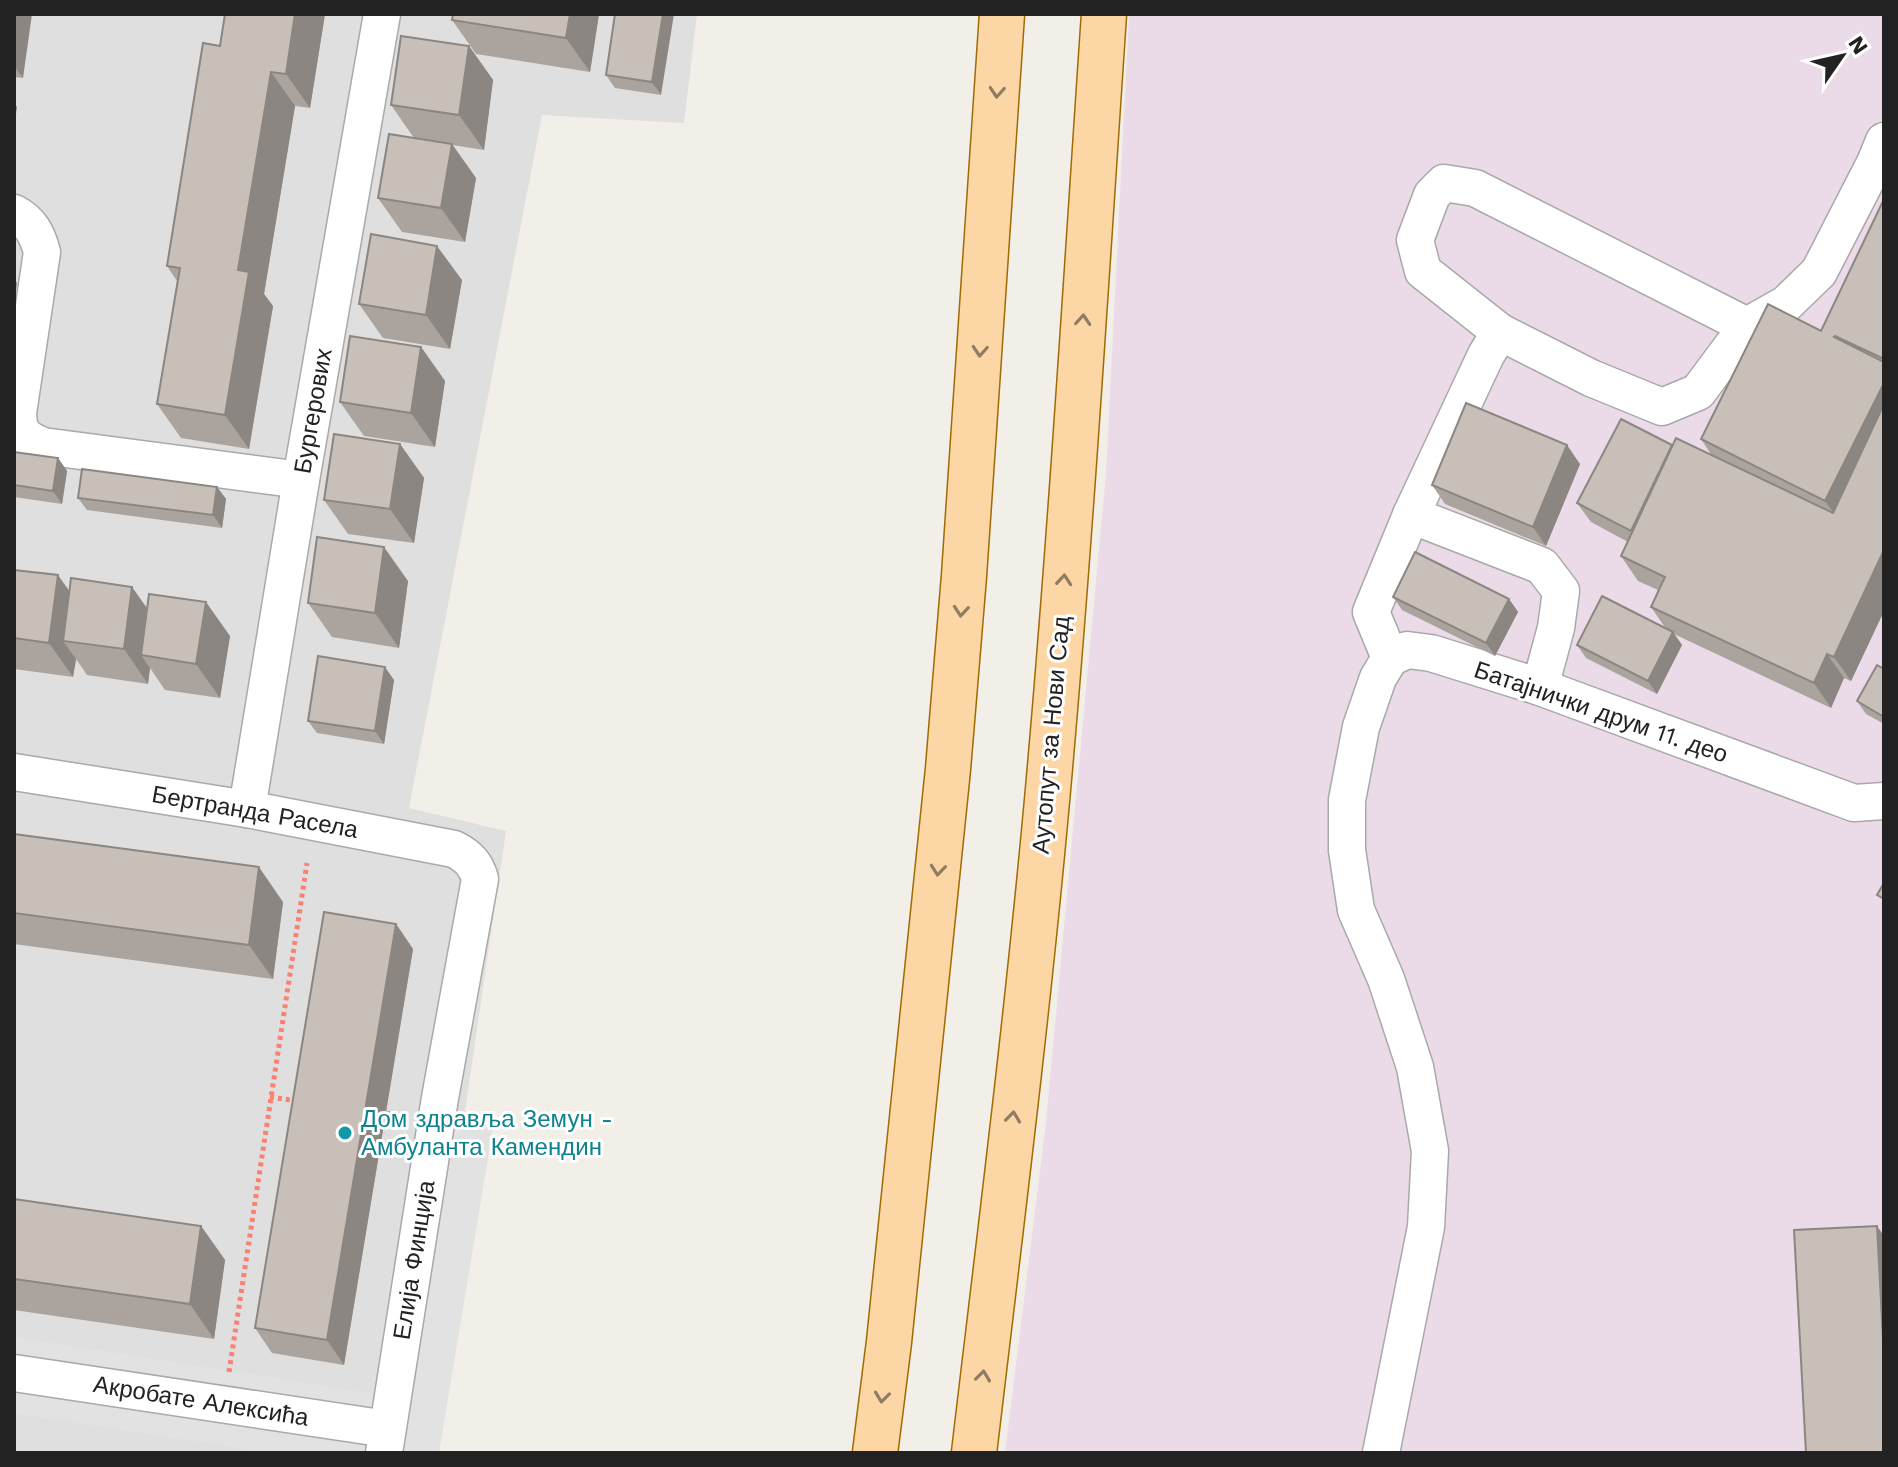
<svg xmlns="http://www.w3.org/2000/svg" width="1898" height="1467" font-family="'Work Sans',sans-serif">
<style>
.residential{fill:#e0dfdf}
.industrial{fill:#ebdbe8}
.parking{fill:#e2e2e2}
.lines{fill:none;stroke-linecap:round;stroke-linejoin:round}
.minor-casing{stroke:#a9a9a9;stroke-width:39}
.major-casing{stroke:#a06b00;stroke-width:47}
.path{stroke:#fa8072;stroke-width:5;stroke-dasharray:4 4;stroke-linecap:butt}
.minor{stroke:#fff;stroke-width:36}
.major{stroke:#fcd6a4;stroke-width:44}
.wall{fill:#aba49e}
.shaded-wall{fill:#8b8681}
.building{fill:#c7bfb8;stroke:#8b8681;stroke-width:2}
.oneway{stroke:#8f7c63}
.culture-dot{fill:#0f9aa8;stroke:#fff;stroke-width:3}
.labels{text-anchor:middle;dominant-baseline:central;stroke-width:6;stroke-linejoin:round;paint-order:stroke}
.street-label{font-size:24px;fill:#222;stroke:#fff}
.culture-label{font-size:24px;fill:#0d838f;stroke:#fff;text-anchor:start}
</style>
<rect width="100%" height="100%" fill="#f2efe9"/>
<!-- residential -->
<polygon class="residential" points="14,14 697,14 684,123 542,115 409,808 506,831 415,1453 14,1453"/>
<!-- industrial -->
<polygon class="industrial" points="1129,14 1884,14 1884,1453 1005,1453 1046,1122 1106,473"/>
<!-- parking -->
<g class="parking">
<polygon points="445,1108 495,1116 439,1453 390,1453"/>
<polygon points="14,1337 383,1395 374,1453 271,1453 14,1413"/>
</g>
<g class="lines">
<defs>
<g id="minor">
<path d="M14 213C31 222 37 234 42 252L18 413C19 434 24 438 43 446L301 480"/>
<polyline points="1500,332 1423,271 1415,240 1432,195 1444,183 1475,188 1747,326"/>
<polyline points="1411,515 1542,566 1561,591 1556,628 1540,687"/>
<polyline points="1390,658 1371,612 1411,515 1486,355 1500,332 1591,378 1662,407 1698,392 1747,326 1786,304 1819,272 1875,163 1884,141"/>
<path d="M14 772 247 809 454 849C468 856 476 864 480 879L440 1098 384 1453"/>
<polyline points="247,809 301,480 382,14"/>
<polyline points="14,1373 387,1429"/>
<polyline points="1381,1453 1426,1227 1430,1151 1415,1067 1386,979 1356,910 1347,850 1347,800 1361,727 1378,678 1390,658 1407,650 1431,653 1540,687 1854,803 1884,801"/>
</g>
<g id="major">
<polyline points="875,1453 889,1342 948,769 964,576 1002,14"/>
<path d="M974 1453C1001 1225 1030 996 1050 767 1072 517 1087 265 1104 14"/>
</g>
</defs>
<!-- minor casing -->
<use href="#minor" class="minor-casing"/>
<!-- major casing -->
<use href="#major" class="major-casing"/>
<!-- path -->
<g class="path">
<polyline points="270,1097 297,1101"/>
<polyline points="386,1113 405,1116"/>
<polyline points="229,1372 307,863"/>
</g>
<!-- minor -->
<use href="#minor" class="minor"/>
<!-- major -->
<use href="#major" class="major"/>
</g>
<!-- wall -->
<g class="wall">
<polygon points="14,14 23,78 14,77"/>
<polygon points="325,14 310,108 295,106 264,294 273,306 249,449 181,438 157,404 177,281 167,266 220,46"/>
<polygon points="453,14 599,14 590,72 476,54 452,20"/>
<polygon points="615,14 661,95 615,88 606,75"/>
<polygon points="469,46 493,80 484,150 452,145 476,178 465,242 402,232 378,198 414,138 391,105"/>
<polygon points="1884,199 1884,611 1851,681 1844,678 1831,708 1674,634 1682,645 1657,694 1586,658 1577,645 1666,629 1651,607 1658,590 1638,581 1621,556 1628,542 1591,522 1577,503 1672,445 1712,456 1701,439 1821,331"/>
<polygon points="462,280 450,349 383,338 359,304"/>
<polygon points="421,347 445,381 435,447 364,436 340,402"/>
<polygon points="400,444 424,478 414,543 348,534 324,500"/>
<polygon points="14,452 58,458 67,471 62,504 14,497"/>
<polygon points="1580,464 1546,546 1445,504 1432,485"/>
<polygon points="217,487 226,499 222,528 87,510 78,498"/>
<polygon points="14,570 70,592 132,587 147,609 230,636 220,698 165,690 150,668 148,684 87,675 76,659 73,677 14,669"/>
<polygon points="408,581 399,648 332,637 308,603"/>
<polygon points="1393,597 1509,599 1518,612 1495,656 1402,610"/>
<polygon points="1884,669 1884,724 1866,714 1857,701"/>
<polygon points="394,680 384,744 317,733 308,721"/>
<polygon points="14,834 283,902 273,979 14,944"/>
<polygon points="396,924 413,949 344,1365 272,1353 255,1328"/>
<polygon points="14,1199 201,1226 225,1260 214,1339 14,1310"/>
</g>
<!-- shaded-wall -->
<g class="shaded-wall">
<polygon points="14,14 32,14 23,78 14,66"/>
<polygon points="295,14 325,14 310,108 286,74"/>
<polygon points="570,14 599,14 590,72 566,38"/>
<polygon points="663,14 674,14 661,95 652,82"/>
<polygon points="469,46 493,80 484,150 459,115"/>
<polygon points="271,72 295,106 264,294 273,306 249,449 225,415 238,270"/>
<polygon points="14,103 17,107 14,127"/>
<polygon points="452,144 476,178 465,242 441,208"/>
<polygon points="437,246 462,280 450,349 426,315"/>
<polygon points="14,278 17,283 14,308"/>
<polygon points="421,347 445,381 435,447 411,413"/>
<polygon points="1884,383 1884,442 1843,526 1825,501"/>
<polygon points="400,444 424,478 414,543 390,509"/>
<polygon points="1567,445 1580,464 1546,546 1533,527"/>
<polygon points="58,458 67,471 62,504 53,491"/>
<polygon points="217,487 226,499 222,528 213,515"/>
<polygon points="384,547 408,581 399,648 375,613"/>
<polygon points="1884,550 1884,611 1851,681 1834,657"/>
<polygon points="58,575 82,609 63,641 76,659 73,677 49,643"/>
<polygon points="132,587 156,621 141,655 150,668 148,684 124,649"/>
<polygon points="1509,599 1518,612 1495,656 1486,643"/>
<polygon points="206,602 230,636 220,698 196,664"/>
<polygon points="1673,632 1682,645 1657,694 1648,681"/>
<polygon points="1827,654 1844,678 1831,708 1814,683"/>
<polygon points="385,667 394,680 384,744 375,731"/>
<polygon points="259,867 283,902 273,979 249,945"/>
<polygon points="396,924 413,949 344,1365 327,1340"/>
<polygon points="201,1226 225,1260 214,1339 190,1304"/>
<polygon points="1877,1226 1884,1236 1884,1358"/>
</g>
<!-- building -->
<g class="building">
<polygon points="225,14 295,14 286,74 271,72 238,270 249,272 225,415 157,404 180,268 167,266 203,43 220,46"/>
<polygon points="453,14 570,14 566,38 452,20"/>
<polygon points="615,14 663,14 652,82 606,75"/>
<polygon points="401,36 469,46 459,115 391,105"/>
<polygon points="389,134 452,144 441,208 378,198"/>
<polygon points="1884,199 1884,359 1835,336 1834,337 1884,362 1884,383 1825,501 1701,439 1768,304 1821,331"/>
<polygon points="371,234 437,246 426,315 359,304"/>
<polygon points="350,336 421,347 411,413 340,402"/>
<polygon points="1466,403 1567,445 1533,527 1432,485"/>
<polygon points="1884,404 1884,550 1834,657 1827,654 1814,683 1651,607 1665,577 1621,556 1676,438 1833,513"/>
<polygon points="1621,419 1672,445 1631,531 1577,503"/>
<polygon points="334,434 400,444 390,509 324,500"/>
<polygon points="14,452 58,458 53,491 14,485"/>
<polygon points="82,469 217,487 213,515 78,498"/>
<polygon points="317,537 384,547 375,613 308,603"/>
<polygon points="1415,552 1509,599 1486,643 1393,597"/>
<polygon points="14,570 58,575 49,643 14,638"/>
<polygon points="71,578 132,587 124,649 63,641"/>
<polygon points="149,594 206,602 196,664 141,655"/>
<polygon points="1602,596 1673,632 1648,681 1577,645"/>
<polygon points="318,656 385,667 375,731 308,721"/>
<polygon points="1877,665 1884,669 1884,717 1857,701"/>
<polygon points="14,834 259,867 249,945 14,913"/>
<polygon points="1884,883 1884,899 1877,895"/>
<polygon points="324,912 396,924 327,1340 255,1328"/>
<polygon points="14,1199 201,1226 190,1304 14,1279"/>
<polygon points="1877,1226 1884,1358 1884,1453 1806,1453 1794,1230"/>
</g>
<!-- one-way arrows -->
<defs><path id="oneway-chevron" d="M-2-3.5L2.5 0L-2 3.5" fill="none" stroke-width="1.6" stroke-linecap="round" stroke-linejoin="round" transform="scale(2)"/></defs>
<g class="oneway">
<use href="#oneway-chevron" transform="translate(997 92) rotate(94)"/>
<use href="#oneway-chevron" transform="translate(1083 320) rotate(-86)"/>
<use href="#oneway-chevron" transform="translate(980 351) rotate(94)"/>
<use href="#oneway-chevron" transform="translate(1064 580) rotate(-85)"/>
<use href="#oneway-chevron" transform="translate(961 611) rotate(95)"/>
<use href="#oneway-chevron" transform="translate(938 870) rotate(96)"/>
<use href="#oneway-chevron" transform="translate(1013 1117) rotate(-83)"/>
<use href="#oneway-chevron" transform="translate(983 1376) rotate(-83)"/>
<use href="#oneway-chevron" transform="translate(882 1397) rotate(97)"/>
</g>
<!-- markers -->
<circle class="culture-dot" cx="345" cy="1133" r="8"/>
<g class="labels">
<!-- street labels -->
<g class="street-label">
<text transform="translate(313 411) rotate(-80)">Бургерових</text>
<text transform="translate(1601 712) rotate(19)">Батајнички друм 11. део</text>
<text transform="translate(1051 735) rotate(-85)">Аутопут за Нови Сад</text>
<text transform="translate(255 812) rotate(10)">Бертранда Расела</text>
<text transform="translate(414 1260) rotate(-81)">Елија Финција</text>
<text transform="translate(201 1401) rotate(9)">Акробате Алексића</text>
</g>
<!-- culture labels -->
<g class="culture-label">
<text x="361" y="1119">Дом здравља Земун -<tspan x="361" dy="28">Амбуланта Камендин</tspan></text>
</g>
</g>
<!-- border -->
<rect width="1898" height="1467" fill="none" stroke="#222222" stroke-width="32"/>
<!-- north arrow -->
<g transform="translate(1842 56) rotate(56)" stroke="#ffffff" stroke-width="6" paint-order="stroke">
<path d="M0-6L14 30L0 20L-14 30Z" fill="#222222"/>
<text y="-12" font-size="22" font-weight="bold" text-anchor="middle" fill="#222222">N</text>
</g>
</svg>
